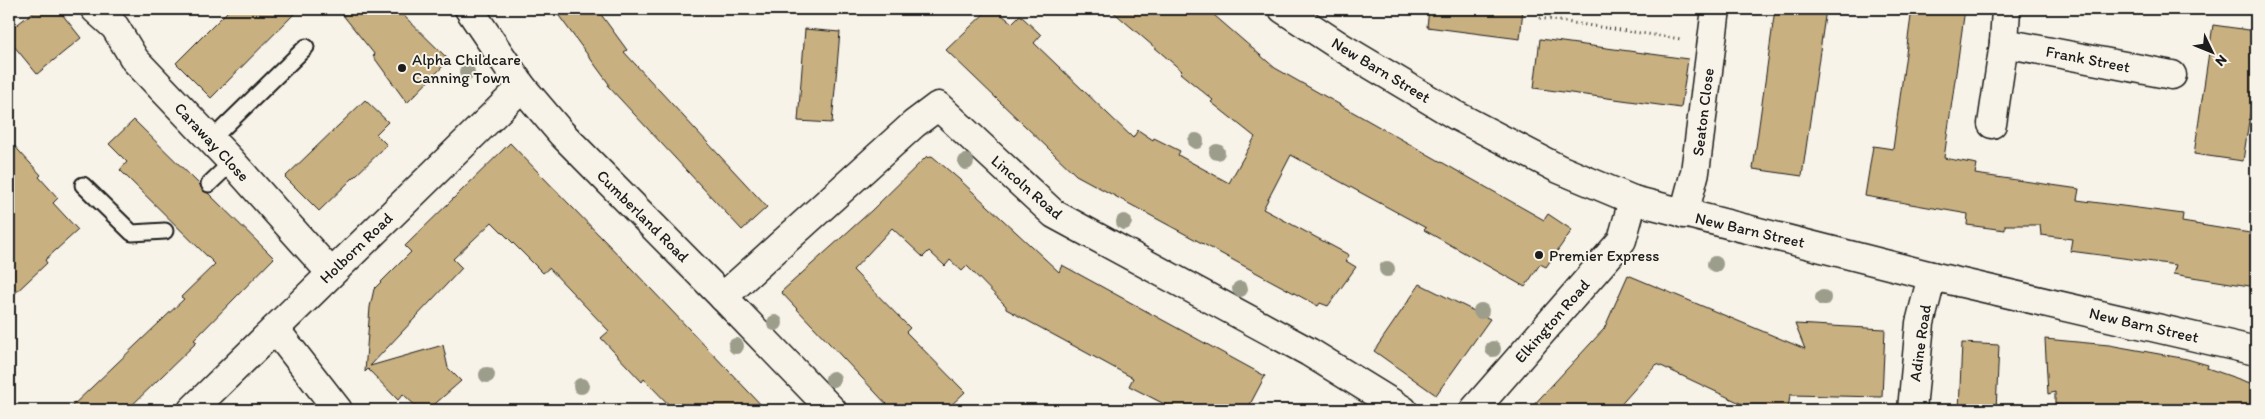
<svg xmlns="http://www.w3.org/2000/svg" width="2265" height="419" font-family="Itim,sans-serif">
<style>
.building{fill:#c9b080;stroke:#1c1c1c}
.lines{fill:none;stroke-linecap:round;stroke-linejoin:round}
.service-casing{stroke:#1c1c1c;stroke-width:19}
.minor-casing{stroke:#1c1c1c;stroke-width:31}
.tertiary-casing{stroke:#1c1c1c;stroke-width:31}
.path{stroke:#1c1c1c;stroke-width:3;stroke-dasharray:1 4;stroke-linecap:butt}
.service{stroke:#f7f3e8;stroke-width:15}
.minor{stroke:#f7f3e8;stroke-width:28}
.tertiary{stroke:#f7f3e8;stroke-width:28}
.tree{fill:#9d9d8c}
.poi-dot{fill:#1c1c1c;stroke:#f7f3e8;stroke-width:2}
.labels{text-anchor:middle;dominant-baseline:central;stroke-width:4;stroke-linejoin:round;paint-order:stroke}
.poi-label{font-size:16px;fill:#1c1c1c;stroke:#f7f3e8;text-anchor:start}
.street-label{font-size:16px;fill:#1c1c1c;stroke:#f7f3e8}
</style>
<rect width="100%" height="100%" fill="#f7f3e8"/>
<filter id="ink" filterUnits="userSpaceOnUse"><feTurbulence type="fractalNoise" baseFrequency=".02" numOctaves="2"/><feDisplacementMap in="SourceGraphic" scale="10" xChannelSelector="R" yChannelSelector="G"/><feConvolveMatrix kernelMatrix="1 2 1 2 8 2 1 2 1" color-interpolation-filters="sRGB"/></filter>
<g filter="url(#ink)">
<!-- building -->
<g class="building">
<polygon points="37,9 58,9 81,38 37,74 9,40 9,31"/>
<polygon points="230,9 299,9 211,98 176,63"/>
<polygon points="338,9 397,9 449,60 407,103 373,56 375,55"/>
<polygon points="554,9 597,9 627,50 624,52 767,207 742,230 608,86 609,84"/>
<polygon points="1110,9 1207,9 1275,68 1544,220 1548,214 1572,230 1546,267 1540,264 1525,287 1424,230 1426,228 1291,155 1263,209 1349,255 1346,261 1356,267 1328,306 1320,303 1318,306 1076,175 946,50 987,11 997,11 1012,23 1020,15 1041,35 1034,43 1133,138 1138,130 1153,140 1154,138 1180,151 1178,155 1229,183 1255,137 1211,102 1213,100 1180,73 1182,71"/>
<polygon points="1429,9 1523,9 1520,39 1427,27"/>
<polygon points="1775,9 1826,9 1802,176 1753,169"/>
<polygon points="1912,9 1965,9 1944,158 1977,164 1975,174 2079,189 2077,200 2183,214 2182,222 2256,234 2256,287 2173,274 2176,265 2070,251 2072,239 2041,235 2040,225 2005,225 2005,230 1967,225 1968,214 1865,196 1873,146 1893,149"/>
<polygon points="2213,25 2256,31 2256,74 2243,161 2194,154"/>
<polygon points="805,29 840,32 832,123 798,121"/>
<polygon points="1540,39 1688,59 1681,108 1534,88"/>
<polygon points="365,100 388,122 376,134 387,145 319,211 285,177"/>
<polygon points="134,120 200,185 203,191 208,193 274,258 194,340 197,342 127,410 68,410 184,299 181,297 215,264 120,170 127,162 109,144"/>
<polygon points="9,140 41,175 39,177 58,198 53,203 78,230 45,260 47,263 9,299"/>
<polygon points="510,143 632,269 766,410 674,410 644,379 642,382 601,338 609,331 549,268 543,273 492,222 453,259 462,268 370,366 443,345 448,368 461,381 428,410 420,410 403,394 398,400 368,369 365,372 370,307 374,289 411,252 405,246"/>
<polygon points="927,156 929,158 932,156 960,180 1059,272 1062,265 1265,376 1247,410 1176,410 1129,386 1133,378 1006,309 1006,306 967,266 962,271 950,260 945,266 929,251 923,257 892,228 853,270 910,328 906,332 965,392 946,410 892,410 781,292 871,211"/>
<polygon points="1628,275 1805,349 1795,324 1885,329 1882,397 1790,395 1788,410 1755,410 1657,364 1616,410 1529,410 1604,329"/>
<polygon points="1420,284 1490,319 1436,395 1374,351"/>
<polygon points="2045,339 2109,345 2187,359 2208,365 2207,368 2256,385 2256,410 2099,410 2099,408 2055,405 2055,392 2048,394"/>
<polygon points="1962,343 1999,345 1996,410 1959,410"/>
</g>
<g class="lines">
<defs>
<g id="service">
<polyline points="211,140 306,47"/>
<polyline points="209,184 232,162"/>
<polyline points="83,185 132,233 165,231"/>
</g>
<g id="minor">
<polyline points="95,9 115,27 135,60 232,162 331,273"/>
<polyline points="469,9 522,87 562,134 723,297 832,410"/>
<polyline points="2004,43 2172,75"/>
<polyline points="1992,124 2004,43 2006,9"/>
<polyline points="1684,214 1695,172 1716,9"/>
<polyline points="723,297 914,124 938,106 1054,214 1309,352 1403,410"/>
<polyline points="275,329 338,410"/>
<polyline points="192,410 522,87"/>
<polyline points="1474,410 1617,246 1622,240 1633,200"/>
<polyline points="1912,410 1920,323 1932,276"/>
</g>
<polyline id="tertiary" points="1283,9 1341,47 1455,115 1559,169 1633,200 1932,276 2256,351"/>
</defs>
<!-- service casing -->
<use href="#service" class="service-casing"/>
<!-- minor casing -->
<use href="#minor" class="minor-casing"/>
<!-- tertiary casing -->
<use href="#tertiary" class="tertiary-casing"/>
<!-- path -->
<polyline class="path" points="1541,9 1539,18 1681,39"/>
<!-- service -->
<use href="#service" class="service"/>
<!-- minor -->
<use href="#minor" class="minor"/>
<!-- tertiary -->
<use href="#tertiary" class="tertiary"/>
</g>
<!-- trees -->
<g class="tree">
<circle cx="467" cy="72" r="8"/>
<circle cx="1196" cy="141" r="8"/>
<circle cx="1217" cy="152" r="8"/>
<circle cx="966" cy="162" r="8"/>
<circle cx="1124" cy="222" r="8"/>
<circle cx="1715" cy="264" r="8"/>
<circle cx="1387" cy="269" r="8"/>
<circle cx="1240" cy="289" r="8"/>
<circle cx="1823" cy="298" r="8"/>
<circle cx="1481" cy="311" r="8"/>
<circle cx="775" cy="323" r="8"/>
<circle cx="736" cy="346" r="8"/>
<circle cx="1493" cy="349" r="8"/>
<circle cx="487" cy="375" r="8"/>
<circle cx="833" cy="379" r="8"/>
<circle cx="581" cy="386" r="8"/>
</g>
</g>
<!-- markers -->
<g class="poi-dot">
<circle cx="402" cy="68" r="5"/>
<circle cx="1539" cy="255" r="5"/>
</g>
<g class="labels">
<!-- poi labels -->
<g class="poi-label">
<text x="412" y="59">Alpha Childcare<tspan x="412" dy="18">Canning Town</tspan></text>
<text x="1549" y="255">Premier Express</text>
</g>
<!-- street labels -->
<g class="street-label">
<text transform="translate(2088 59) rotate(11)">Frank Street</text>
<text transform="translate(1381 70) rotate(31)">New Barn Street</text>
<text transform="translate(1703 112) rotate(-83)">Seaton Close</text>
<text transform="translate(212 142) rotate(47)">Caraway Close</text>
<text transform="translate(1027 187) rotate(41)">Lincoln Road</text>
<text transform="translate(643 216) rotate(45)">Cumberland Road</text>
<text transform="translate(1750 230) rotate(13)">New Barn Street</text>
<text transform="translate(356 248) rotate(-44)">Holborn Road</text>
<text transform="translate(1552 321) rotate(-49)">Elkington Road</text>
<text transform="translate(2144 325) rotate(13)">New Barn Street</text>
<text transform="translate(1920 343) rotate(-82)">Adine Road</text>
</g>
</g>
<!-- margin -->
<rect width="2265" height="419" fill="none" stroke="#f7f3e8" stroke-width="30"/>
<rect x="15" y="15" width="2235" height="389" fill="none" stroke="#1c1c1c" stroke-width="2" filter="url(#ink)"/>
<!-- north arrow -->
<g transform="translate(2212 52) rotate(133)" stroke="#f7f3e8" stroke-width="4" paint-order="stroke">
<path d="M0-4L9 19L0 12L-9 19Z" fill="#1c1c1c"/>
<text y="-8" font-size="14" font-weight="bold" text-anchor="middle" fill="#1c1c1c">N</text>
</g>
</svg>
